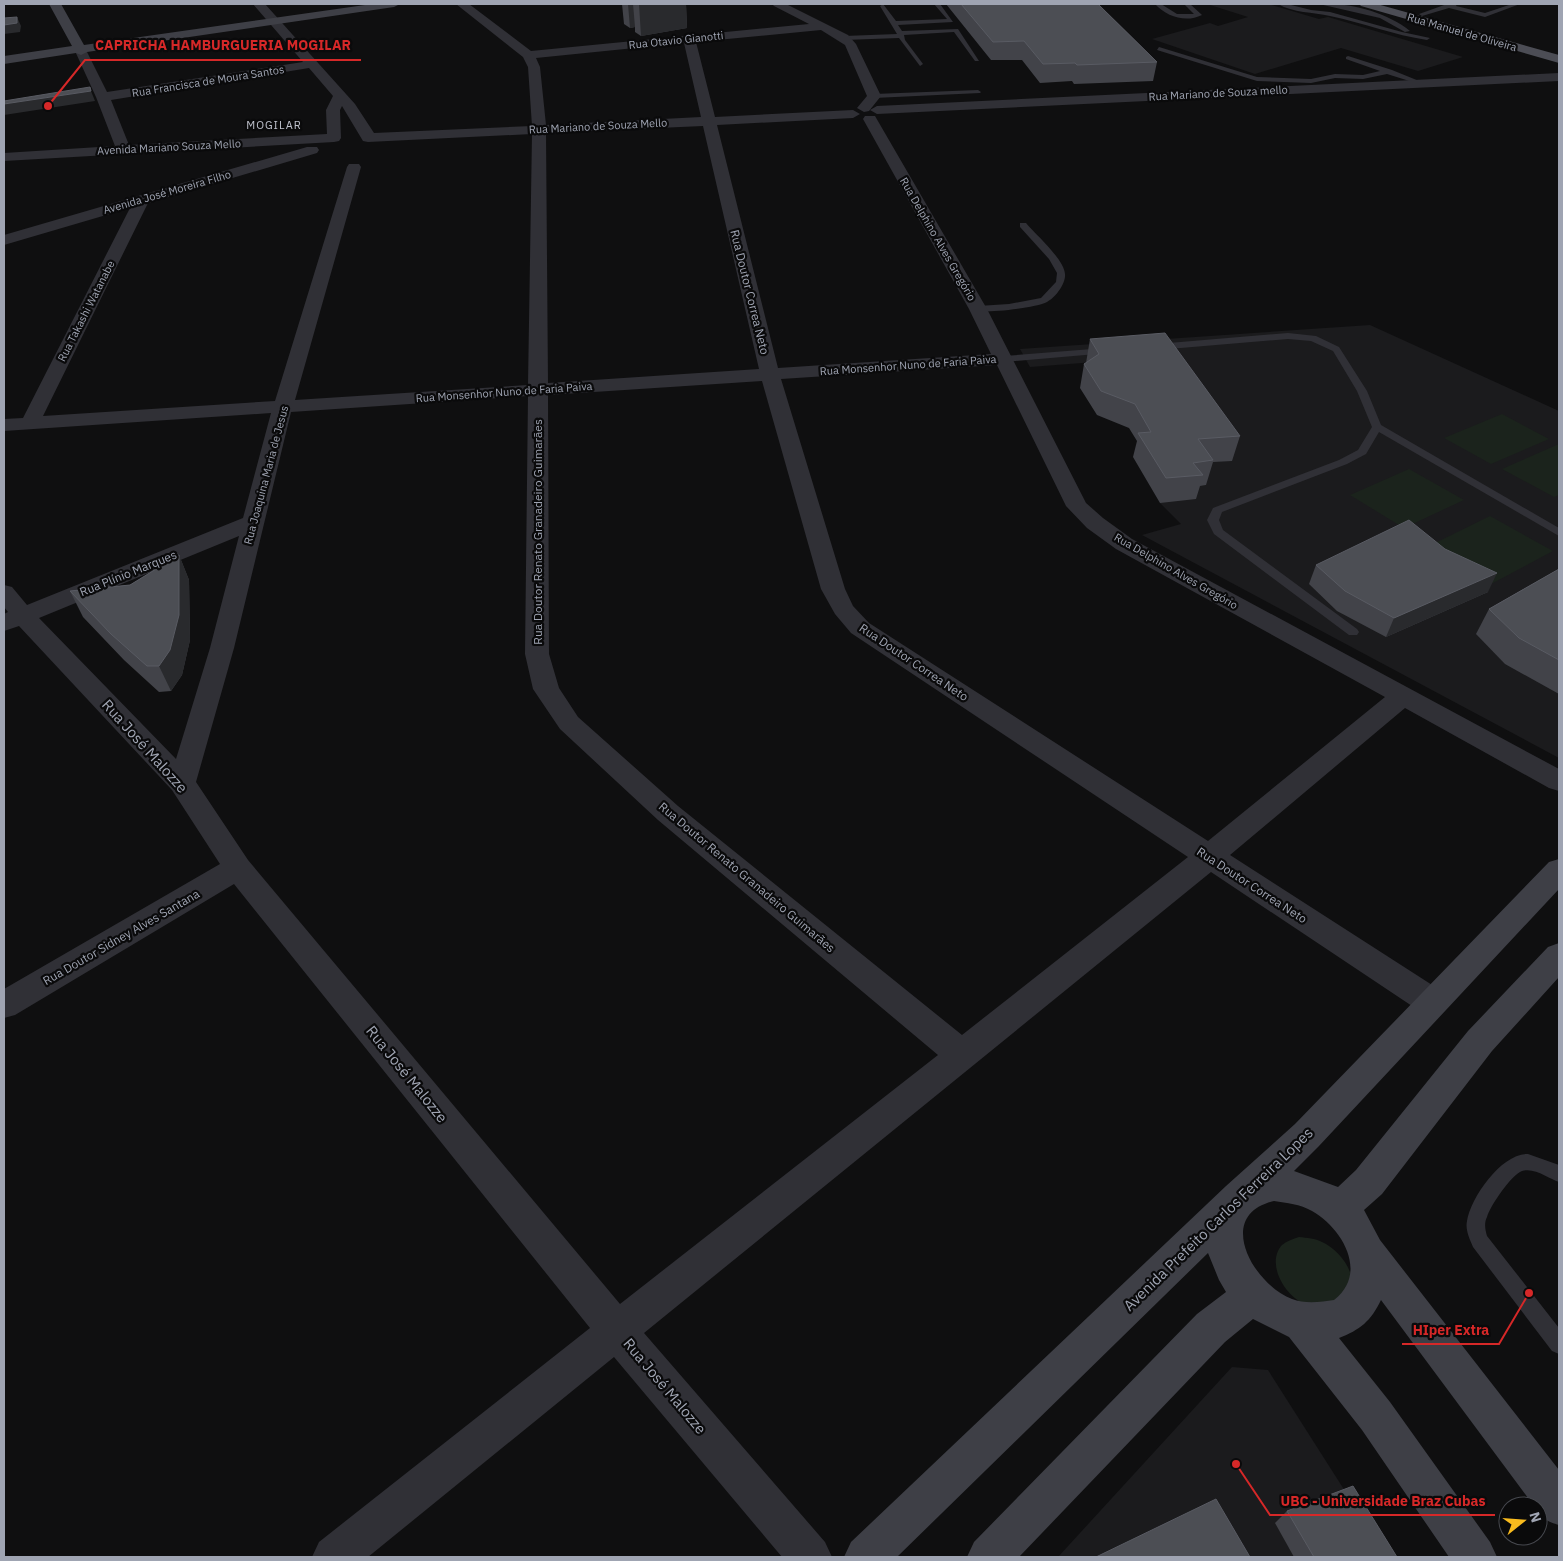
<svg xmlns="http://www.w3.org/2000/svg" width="1563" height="1561" font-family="'IBM Plex Sans',sans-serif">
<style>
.built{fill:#1b1b1d}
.green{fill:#1b231c}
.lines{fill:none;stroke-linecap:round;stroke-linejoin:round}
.lane{fill:#303036;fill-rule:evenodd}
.street{fill:#303036;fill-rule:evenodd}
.secondary{fill:#3e3f46;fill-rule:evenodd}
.primary{fill:#4c4d55;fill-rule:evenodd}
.wall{fill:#424349}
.shaded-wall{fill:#292a2d}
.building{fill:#4c4e54;stroke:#595b63}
.labels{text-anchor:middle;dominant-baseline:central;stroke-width:4.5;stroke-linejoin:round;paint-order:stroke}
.far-street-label{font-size:11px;fill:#9fa4b2;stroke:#0a0a0b}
.far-neighbourhood-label{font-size:11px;letter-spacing:1px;fill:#c0c3ce;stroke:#0a0a0b}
.street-label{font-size:12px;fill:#9fa4b2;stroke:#0a0a0b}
.near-street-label{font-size:15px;fill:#9fa4b2;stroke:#0a0a0b}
.leader{fill:none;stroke:#d62828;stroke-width:2}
.callout-dot{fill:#d62828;stroke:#0a0a0b;stroke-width:2}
.callout-label{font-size:14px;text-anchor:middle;font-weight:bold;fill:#d62828;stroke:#0a0a0b;stroke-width:4.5;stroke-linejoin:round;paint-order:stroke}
</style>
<rect width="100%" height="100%" fill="#0f0f10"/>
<!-- built -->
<g class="built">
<polygon points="1207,4 1268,4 1319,19 1328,17 1463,57 1418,71 1341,48 1255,74 1152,39 1210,23 1218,26 1248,17"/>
<polygon points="1370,325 1559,411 1559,758 1142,535 1181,524 1160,503 1186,487 1206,485 1160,357 1030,367 1020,349"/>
<polygon points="1232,1367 1268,1370 1387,1557 1058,1557"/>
</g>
<!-- green -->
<g class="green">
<polygon points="1502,414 1549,439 1491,464 1444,438"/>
<polygon points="1559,444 1559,495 1554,497 1502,469"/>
<polygon points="1409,469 1464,500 1404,528 1350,495"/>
<polygon points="1490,516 1553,551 1493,583 1431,545"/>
<path d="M1299 1237C1307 1238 1315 1238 1322 1242 1336 1248 1355 1269 1351 1285 1349 1291 1344 1297 1341 1303 1332 1303 1316 1307 1307 1305 1286 1298 1265 1264 1282 1245 1287 1241 1293 1239 1299 1237Z"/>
</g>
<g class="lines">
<!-- lane -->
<g class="lane">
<polygon points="934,4 940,4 953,22 898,25 902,31 958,29 979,61 975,61 954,32 904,35 905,40 923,64 920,66 899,38 844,40 841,38 844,36 897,34 880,6 883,4 896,21 947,19"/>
<path d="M1155 4H1161L1177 14H1194L1184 4H1190L1202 15C1186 23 1167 17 1155 4Z"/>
<path d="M1278 4H1287L1311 10 1330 12 1402 32 1430 38 1427 40C1394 35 1363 23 1330 16 1313 12 1293 13 1278 4Z"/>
<path d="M1319 4C1348 2 1387 12 1410 31L1405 32 1380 18Z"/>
<polygon points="1447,4 1457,4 1456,6 1485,13 1512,4 1520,4 1485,17 1449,8 1422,16 1419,14"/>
<polygon points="1159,47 1257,77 1311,79 1335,74 1363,75 1380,71 1346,59 1346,57 1348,56 1392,70 1424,83 1419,84 1387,74 1363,79 1335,78 1311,83 1257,81 1157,50"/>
<polygon points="978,90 981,92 980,93 874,98 871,96 874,94"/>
<path d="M1020 223H1026C1036 235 1064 259 1065 274 1066 284 1055 298 1047 302 1036 308 987 313 975 311L974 309 978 306 1009 304 1041 298 1056 282 1057 273 1049 259 1020 227Z"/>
<polygon points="1288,333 1316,336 1339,347 1367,391 1381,425 1559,528 1559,536 1379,432 1366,454 1347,464 1222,512 1219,520 1223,530 1357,629 1359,632 1357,635 1349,635 1214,534 1207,520 1213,508 1339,460 1358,450 1372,427 1357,391 1333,351 1311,341 1288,339 1157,350 1152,347 1157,344"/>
<polygon points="1105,348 1108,349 1108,353 1004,362 999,359 1004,356"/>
<path d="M1528 1154 1559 1165V1182C1549 1179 1535 1167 1522 1171 1512 1174 1490 1206 1487 1217 1484 1223 1485 1229 1487 1236L1559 1328V1354L1552 1351 1473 1247C1470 1240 1465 1230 1467 1221 1471 1197 1502 1153 1528 1154Z"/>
</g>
<!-- street -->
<g class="street">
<path d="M253 4H265L355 104 374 133 532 126 528 67 523 57 456 4H469L531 51 809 24 774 6 772 4H786L848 35 856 44 881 96 869 111 864 112 857 108 867 96 845 45 821 30 696 42 715 117 853 110 860 114 853 118 717 125 778 368 991 354 969 309 863 119 865 116H875L987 309 1086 503 1103 518 1132 539 1559 769V791L1549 788 1405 708 1230 855 1443 992 1448 1002 1443 1012 1432 1015 1421 1012 1211 872 644 1333 825 1542 832 1557H782L614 1357 368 1557H312L319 1542 590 1328 234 884 15 1015 4 1018V989L220 864 172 790 19 626 4 631V614L8 612 4 607V585L12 587 27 605 243 518 271 413 4 431V419L23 418 130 208 4 245V235L307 147H317L319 150 317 153 148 203 43 416 275 401 347 167 349 164H359L361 167 295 400 528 385 532 134 368 142 363 141 342 106 340 110 341 138 339 141 334 142 4 161V153L115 146 96 97 75 51 77 48H85L107 92 303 62ZM684 43 701 117 546 125 540 67 536 58ZM309 68 333 96 326 110 327 134 129 145 111 100ZM703 126 759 369 548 383 546 133ZM997 365 1066 506 1087 528 1116 549 1385 697 1208 841 869 623 853 606 845 589 781 379ZM762 381 821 589 835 614 851 633 1188 857 962 1035 678 806 578 717 559 688 549 654 548 395ZM528 396 525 654 533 689 560 729 658 820 938 1055 620 1304 248 860 196 782 234 648 291 412ZM239 536 210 648 176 759 39 618Z"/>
<polygon points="1559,73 1559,81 877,114 870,110 877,106"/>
</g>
<!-- secondary -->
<g class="secondary">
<polygon points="49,4 61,4 84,45 372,4 400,4 394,7 87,52 81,55 76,53 4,64 4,56 72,46"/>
<path d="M1559 859V889L1319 1146 1294 1171 1338 1187 1356 1170 1468 1031 1548 947 1559 943V977L1492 1051 1382 1194 1364 1210 1380 1240 1559 1470V1525C1549 1522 1538 1518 1538 1506H1534L1381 1300C1371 1321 1360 1330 1339 1338L1390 1402 1490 1542 1497 1557H1449L1362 1430 1289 1337 1253 1319 1225 1342 1019 1557H967L974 1542 1197 1314 1226 1292 1219 1280 1208 1253 897 1557H844L851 1542 1226 1186 1295 1124 1549 862ZM1274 1201C1287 1203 1300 1204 1312 1211 1342 1228 1369 1273 1334 1300 1321 1302 1305 1304 1292 1299 1253 1284 1214 1215 1274 1201Z"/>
</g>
<!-- primary -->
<polygon class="primary" points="1359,4 1377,4 1559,55 1559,63 1361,6"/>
</g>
<!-- wall -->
<g class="wall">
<polygon points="622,4 686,4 687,28 641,36 635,32 635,27 630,28 624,24"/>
<polygon points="946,4 1100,4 1099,5 1157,62 1153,81 1074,84 1072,81 1040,83 1022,60 991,60"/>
<polygon points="1090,339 1240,436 1232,461 1213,462 1206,485 1200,486 1196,499 1160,503 1133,457 1137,441 1129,428 1097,415 1080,388 1084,364 1086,363"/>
<polygon points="179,555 189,580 190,640 182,675 171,691 159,692 124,660 83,617 70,591 130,585"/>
<polygon points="1316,565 1488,592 1386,637 1337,611 1309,584"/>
<polygon points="1559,569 1559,694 1505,664 1476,634 1489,609"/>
<polygon points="1287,1511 1397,1557 1294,1557 1275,1523"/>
</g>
<!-- shaded-wall -->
<g class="shaded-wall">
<polygon points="628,4 633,4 635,27 630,28"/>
<polygon points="639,4 686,4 687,28 641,36"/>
<polygon points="17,17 21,26 20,32 4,34 4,25"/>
<polygon points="91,91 95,101 4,115 4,104"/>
<polygon points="179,555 189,580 190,640 182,675 171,691 159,666"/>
<polygon points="1497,573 1488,592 1386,637 1394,618"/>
</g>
<!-- building -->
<g class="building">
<polygon points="961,4 1098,4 1157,62 1077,65 1075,63 1043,64 1024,41 993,42"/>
<polygon points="17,17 17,23 4,25 4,18"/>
<polygon points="90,87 91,91 4,104 4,101"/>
<polygon points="1165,333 1240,436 1198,439 1213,460 1193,463 1203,475 1166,478 1138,433 1151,432 1135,404 1101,391 1084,364 1099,354 1090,339"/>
<polygon points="1409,520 1445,549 1497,573 1394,618 1345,591 1316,565"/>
<polygon points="179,555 179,615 170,650 159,666 147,666 111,634 70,591 130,585"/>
<polygon points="1559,569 1559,660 1519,638 1489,609"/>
<polygon points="1353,1486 1397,1557 1314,1557 1287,1511"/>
<polygon points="1216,1499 1250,1557 1096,1557"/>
</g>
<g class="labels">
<!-- far-street labels -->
<g class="far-street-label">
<text transform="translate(1462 32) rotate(16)">Rua Manuel de Oliveira</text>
<text transform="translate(676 40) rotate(-6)">Rua Otavio Gianotti</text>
<text transform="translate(208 81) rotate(-9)">Rua Francisca de Moura Santos</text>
<text transform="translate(1218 93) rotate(-3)">Rua Mariano de Souza mello</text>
<text transform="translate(598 126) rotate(-3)">Rua Mariano de Souza Mello</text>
<text transform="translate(169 147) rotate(-3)">Avenida Mariano Souza Mello</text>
<text transform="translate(167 192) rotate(-16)">Avenida José Moreira Filho</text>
<text transform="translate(938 239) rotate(60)">Rua Delphino Alves Gregório</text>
<text transform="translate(86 311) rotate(-63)">Rua Takashi Watanabe</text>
<text transform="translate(908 365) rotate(-4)">Rua Monsenhor Nuno de Faria Paiva</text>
<text transform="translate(504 392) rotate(-4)">Rua Monsenhor Nuno de Faria Paiva</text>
<text transform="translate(266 475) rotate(-75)">Rua Joaquina Maria de Jesus</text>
<text transform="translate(1176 571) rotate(30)">Rua Delphino Alves Gregório</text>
</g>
<!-- far-neighbourhood labels -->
<g class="far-neighbourhood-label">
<text x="274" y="125">MOGILAR</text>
</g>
<!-- street labels -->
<g class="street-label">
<text transform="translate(750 292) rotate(76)">Rua Doutor Correa Neto</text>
<text transform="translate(537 532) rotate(-90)">Rua Doutor Renato Granadeiro Guimarães</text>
<text transform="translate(128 573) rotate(-22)">Rua Plínio Marques</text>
<text transform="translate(914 662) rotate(34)">Rua Doutor Correa Neto</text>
<text transform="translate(747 877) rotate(40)">Rua Doutor Renato Granadeiro Guimarães</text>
<text transform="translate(1252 885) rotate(33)">Rua Doutor Correa Neto</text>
<text transform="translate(121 937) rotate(-30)">Rua Doutor Sidney Alves Santana</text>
</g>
<!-- near-street labels -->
<g class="near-street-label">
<text transform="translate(145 746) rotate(48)">Rua José Malozze</text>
<text transform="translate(407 1074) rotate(51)">Rua José Malozze</text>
<text transform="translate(1218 1219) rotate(-44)">Avenida Prefeito Carlos Ferreira Lopes</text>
<text transform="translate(665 1386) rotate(50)">Rua José Malozze</text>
</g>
</g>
<!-- callouts -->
<path class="leader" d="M48 106L85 60H361M1529 1293L1499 1344H1402M1236 1464L1270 1515H1495"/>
<g class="callout-dot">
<circle cx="48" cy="106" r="5"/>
<circle cx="1529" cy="1293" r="5"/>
<circle cx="1236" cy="1464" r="5"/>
</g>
<g class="callout-label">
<text x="223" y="50">CAPRICHA HAMBURGUERIA MOGILAR</text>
<text x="1451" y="1335">HIper Extra</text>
<text x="1383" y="1506">UBC - Universidade Braz Cubas</text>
</g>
<!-- border -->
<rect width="1563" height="1561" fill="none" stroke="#9fa4b2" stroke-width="10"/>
<!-- north arrow -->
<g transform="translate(1523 1521) rotate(73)"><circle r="24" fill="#0a0a0b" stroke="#46484e"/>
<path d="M0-4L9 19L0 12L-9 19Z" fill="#f9bb1e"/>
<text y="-8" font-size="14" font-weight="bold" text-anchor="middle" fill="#9fa4b2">N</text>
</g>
</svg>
